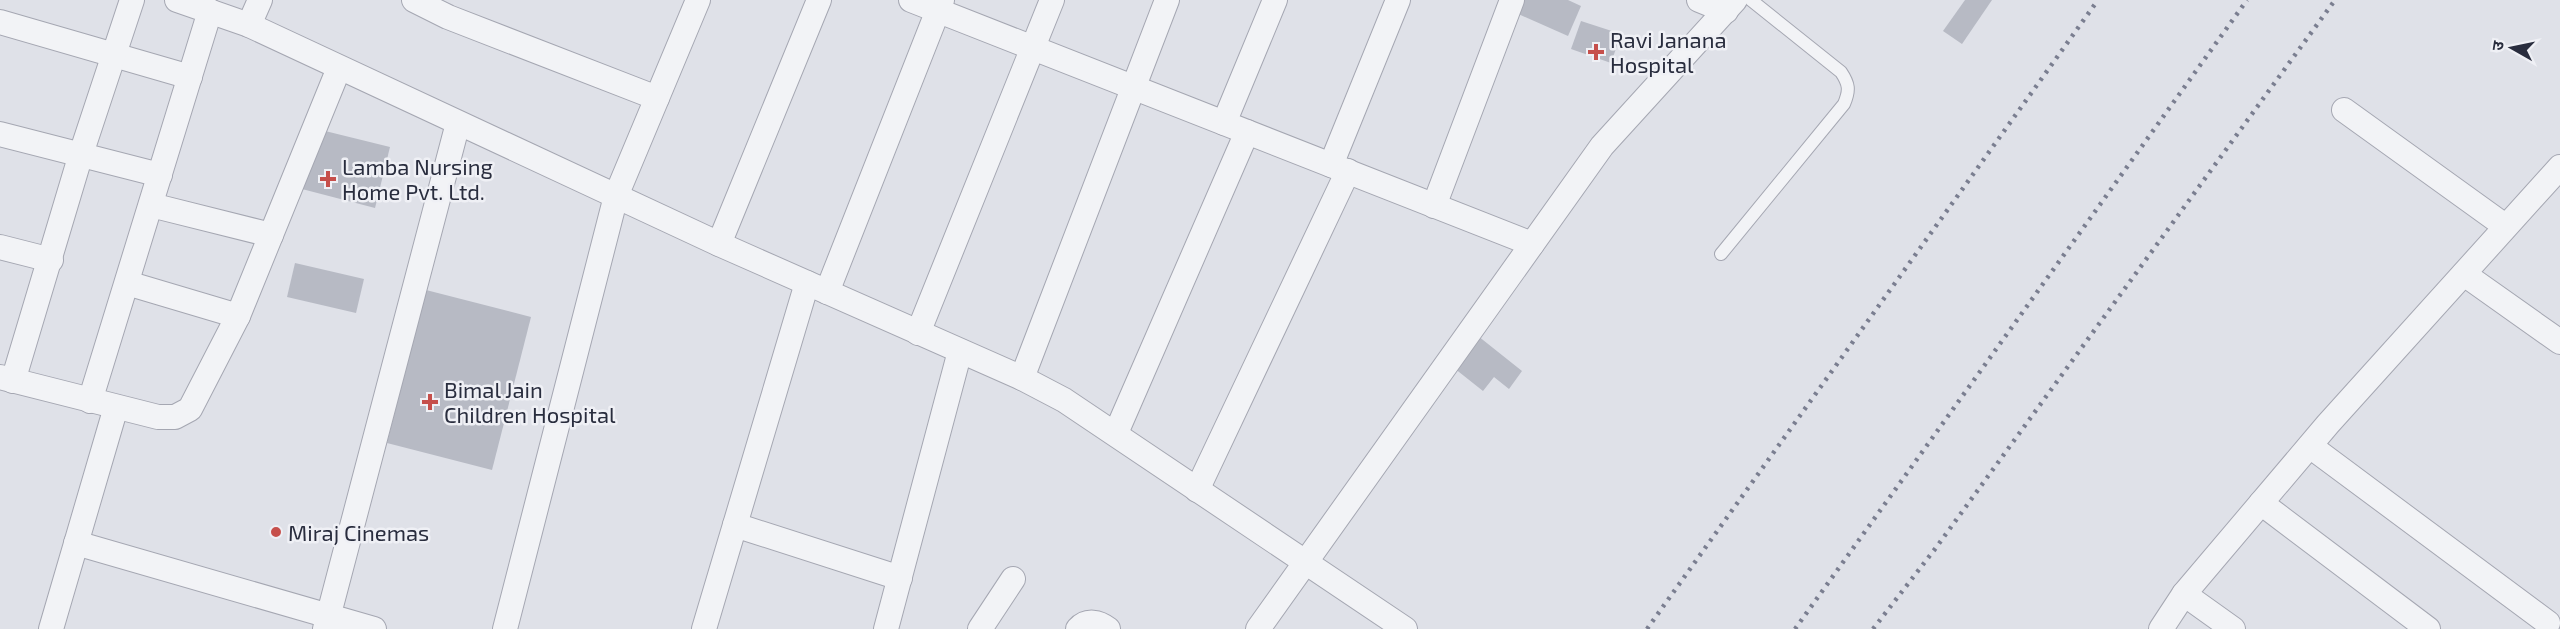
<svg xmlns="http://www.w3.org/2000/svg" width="2560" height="629" font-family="'Exo 2','Noto Sans Devanagari',sans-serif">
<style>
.building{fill:#b7bac4}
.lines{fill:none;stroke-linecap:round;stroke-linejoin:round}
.service-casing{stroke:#a5a7b2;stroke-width:14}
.minor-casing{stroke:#a5a7b2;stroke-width:26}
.service{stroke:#f2f3f6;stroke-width:12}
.minor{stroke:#f2f3f6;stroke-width:24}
.rail{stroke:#7a7e90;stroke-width:4.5;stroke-dasharray:3 6;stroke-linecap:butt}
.poi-dot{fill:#c64f4b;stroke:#eff0f5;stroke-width:2}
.labels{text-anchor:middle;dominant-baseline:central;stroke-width:5;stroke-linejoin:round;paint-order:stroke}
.poi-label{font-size:22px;fill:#292d3e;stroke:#eff0f5;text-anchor:start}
</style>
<rect width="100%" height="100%" fill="#dfe1e8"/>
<!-- building -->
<g class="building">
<polygon points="1522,0 1568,0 1581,6 1568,36 1516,13"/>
<polygon points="1965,0 1992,0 1962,44 1943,31"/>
<polygon points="1581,21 1621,34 1611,63 1571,49"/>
<polygon points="317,129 390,147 375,208 302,189"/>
<polygon points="295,263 364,279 356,313 287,297"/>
<polygon points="426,290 531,317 492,470 387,443"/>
<polygon points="1478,336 1522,371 1509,389 1494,377 1483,391 1454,368"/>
</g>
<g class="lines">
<defs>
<path id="service" d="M1721 254 1844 104C1850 90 1849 84 1841 72L1751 0"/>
<g id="minor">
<polyline points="177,0 249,25 719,244 1022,378 1064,400 1405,629"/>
<polyline points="414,0 448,17 657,98"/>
<polyline points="911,0 1532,244"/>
<polyline points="1699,0 1726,11"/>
<polyline points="0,22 190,77"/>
<polyline points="249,25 260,0"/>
<polyline points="2344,110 2505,226"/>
<polyline points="1224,123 1275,0"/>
<polyline points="0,134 160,175"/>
<polyline points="1331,165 1398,0"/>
<polyline points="151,205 271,235"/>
<polyline points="1434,206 1512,0"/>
<polyline points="719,244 819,0"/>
<polyline points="0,247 51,260"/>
<polyline points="2464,274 2560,342"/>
<polyline points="127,283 238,316"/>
<polyline points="827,292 942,0"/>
<polyline points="918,333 1052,0"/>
<polyline points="0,377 158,417 175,417 190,409 238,316 339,68"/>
<polyline points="1022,378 1167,0"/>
<polyline points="13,381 81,154 132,0"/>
<polyline points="90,401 210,11"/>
<polyline points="1116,433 1247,132"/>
<polyline points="2310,446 2548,623"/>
<polyline points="1197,490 1348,171"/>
<polyline points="2261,503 2428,629"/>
<polyline points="735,525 900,578"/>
<polyline points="76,543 374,629"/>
<polyline points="2184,594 2233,629"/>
<polyline points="51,629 116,407"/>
<polyline points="325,629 458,123"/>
<polyline points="505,629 616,196 698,0"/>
<polyline points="704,629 807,283"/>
<polyline points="886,629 960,351"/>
<polyline points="980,629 1013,579"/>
<path d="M1078 629C1087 619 1099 622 1108 629"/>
<polyline points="1258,629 1602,146 1735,0"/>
<polyline points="2161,629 2184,594 2328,424 2560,167"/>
</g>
</defs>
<!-- service casing -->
<use href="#service" class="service-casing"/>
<!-- minor casing -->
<use href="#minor" class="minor-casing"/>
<!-- service -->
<use href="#service" class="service"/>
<!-- minor -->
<use href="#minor" class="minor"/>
<!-- rail -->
<g class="rail">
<polyline points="1647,629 2098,0"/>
<polyline points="1795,629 2247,0"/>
<polyline points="1873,629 1935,549 2335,0"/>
</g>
</g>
<!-- markers -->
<g class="poi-dot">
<path d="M1593 43h6v6h6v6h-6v6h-6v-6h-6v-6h6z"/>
<path d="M325 170h6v6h6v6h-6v6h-6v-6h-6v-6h6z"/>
<path d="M427 393h6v6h6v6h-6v6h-6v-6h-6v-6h6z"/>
<circle cx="276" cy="532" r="6"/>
</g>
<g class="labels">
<!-- poi labels -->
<g class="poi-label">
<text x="1610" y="39">Ravi Janana<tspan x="1610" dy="25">Hospital</tspan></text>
<text x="342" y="166">Lamba Nursing<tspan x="342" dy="25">Home Pvt. Ltd.</tspan></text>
<text x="444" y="389">Bimal Jain<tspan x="444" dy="25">Children Hospital</tspan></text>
<text x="288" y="532">Miraj Cinemas</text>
</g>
</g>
<!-- north arrow -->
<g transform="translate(2512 48) rotate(279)" stroke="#eff0f5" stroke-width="4.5" paint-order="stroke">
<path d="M0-4.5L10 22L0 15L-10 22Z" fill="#292d3e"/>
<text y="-9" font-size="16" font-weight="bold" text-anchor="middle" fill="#292d3e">उ</text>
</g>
</svg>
